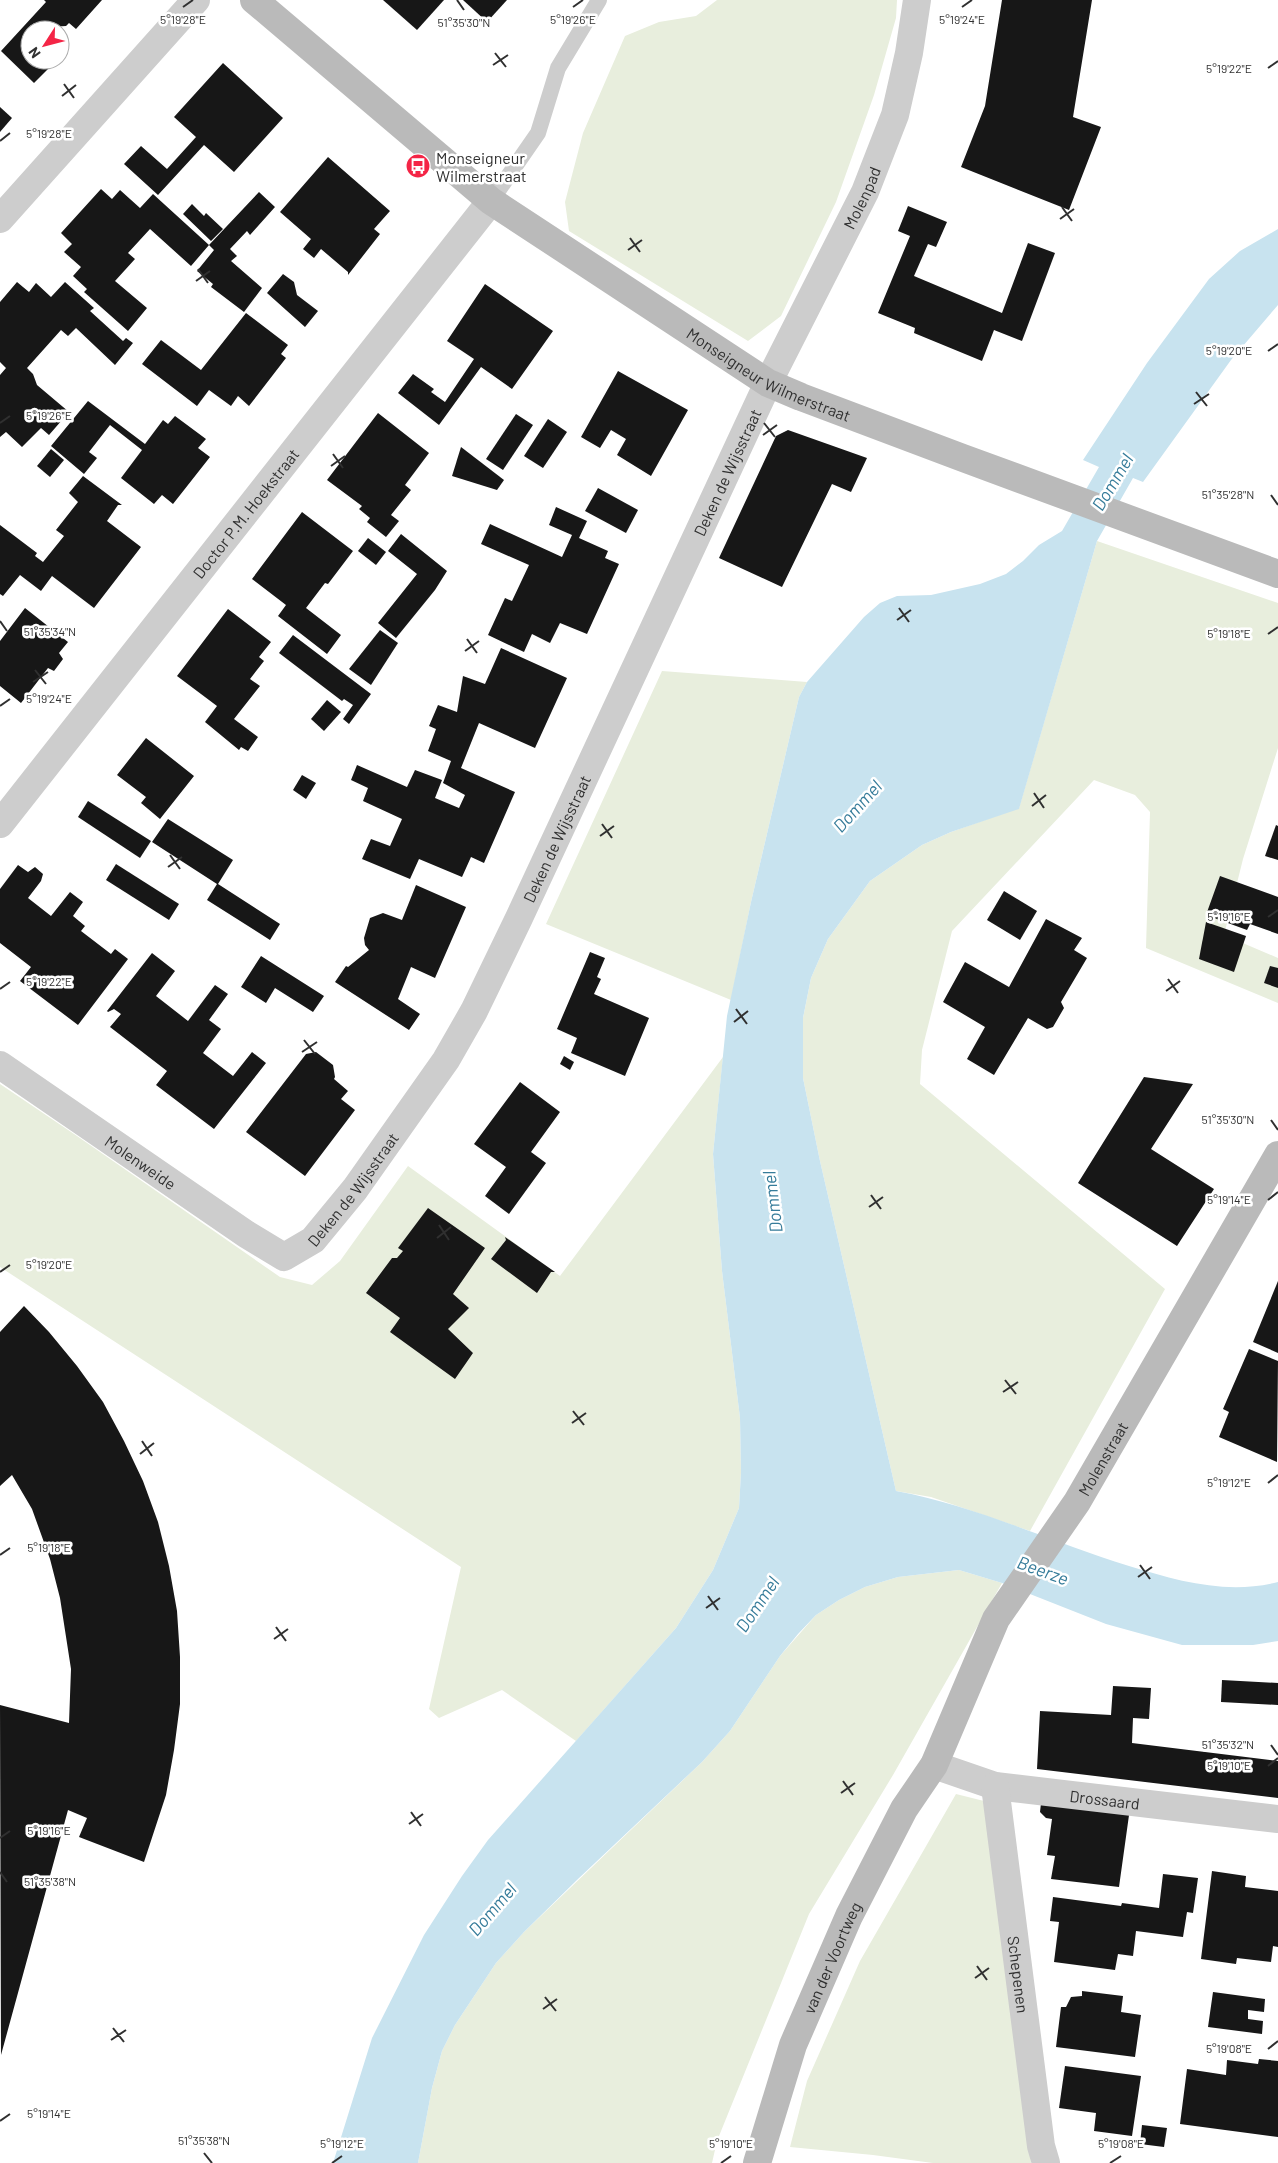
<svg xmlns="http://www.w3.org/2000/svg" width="1278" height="2163" font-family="Barlow,sans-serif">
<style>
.green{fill:#e8eedd}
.water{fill:#c8e3ef}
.building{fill:#171717}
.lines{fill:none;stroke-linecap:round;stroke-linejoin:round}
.lane{stroke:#cdcdcd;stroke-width:16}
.street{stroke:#cdcdcd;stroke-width:28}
.secondary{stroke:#bababa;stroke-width:28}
.ticks{fill:none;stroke:#303030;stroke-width:2}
.labels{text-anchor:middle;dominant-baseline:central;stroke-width:5;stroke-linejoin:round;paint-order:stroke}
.poi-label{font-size:16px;fill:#303030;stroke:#fff;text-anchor:start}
.street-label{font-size:16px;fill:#303030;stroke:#fff}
.water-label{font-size:18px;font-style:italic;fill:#367c9a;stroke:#fff}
.ticks-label{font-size:12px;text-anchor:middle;fill:#303030;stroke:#fff;stroke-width:5;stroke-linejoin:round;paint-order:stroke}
</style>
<rect width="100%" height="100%" fill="#fff"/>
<!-- green -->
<g class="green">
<polygon points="717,0 897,0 896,18 874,95 836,202 781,316 748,341 569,231 565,202 583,133 625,36 659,22 696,16"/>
<polygon points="1097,541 1278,603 1278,748 1243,859 1224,935 1278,958 1278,1003 1146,948 1150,812 1135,795 1094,780 952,931 922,1050 920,1084 1165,1289 1030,1531 931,1497 896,1491 820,1161 803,1078 803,1018 811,978 828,939 870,881 922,845 951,832 1019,808"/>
<polygon points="662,671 807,682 799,697 751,902 731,1000 546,924"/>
<polygon points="723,1057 713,1154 722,1271 740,1418 741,1472 739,1508 713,1570 676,1628 576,1741 502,1690 439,1718 429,1709 461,1567 0,1267 0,1084 77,1136 280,1277 312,1285 340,1261 408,1166 560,1276"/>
<polygon points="959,1570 1002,1583 893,1775 809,1914 717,2141 712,2163 418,2163 432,2088 442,2051 455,2025 496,1963 524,1932 702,1762 730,1731 780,1656 816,1615 839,1600 865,1587 898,1577"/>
<polygon points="956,1794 988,1802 995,1823 1031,2163 933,2163 873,2155 790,2147 807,2081 860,1961"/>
</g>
<!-- water -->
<path class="water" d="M1278 229V305L1231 360 1143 482 1133 478 1097 541 1019 809 951 832 922 845 870 881 828 939 811 978 803 1018V1078L820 1161 896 1491C977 1506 1051 1542 1129 1566 1178 1581 1227 1595 1278 1582V1641L1253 1645H1182L1106 1624 1002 1583 959 1570 898 1577 865 1587 839 1600 816 1615 798 1634 780 1656 730 1731 702 1762 578 1879 524 1932 496 1963 455 2025 442 2051 432 2088 418 2163H333L372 2038 424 1935 462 1876 488 1840 676 1628 713 1570 739 1508 741 1472 740 1418 722 1271 713 1154 727 1016 751 902 799 697 807 682 864 617 880 603 897 596 931 595 980 584 1006 574 1023 561 1039 545 1062 531 1099 467 1083 460 1147 363 1209 279 1240 251Z"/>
<!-- building -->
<g class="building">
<polygon points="44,0 102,0 76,29 69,23 66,26 50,27 47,30 30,30 30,60 47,60 52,65 34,83 1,51 46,2"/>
<polygon points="383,0 444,0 417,30"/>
<polygon points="463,0 507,0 487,22"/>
<polygon points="1002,0 1092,0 1073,117 1101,127 1069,210 961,167 985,106"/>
<polygon points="223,63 283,118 234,172 204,145 158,195 124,164 141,146 167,169 196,137 174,117"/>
<polygon points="0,107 12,118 0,132"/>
<polygon points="328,157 390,211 374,229 380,234 348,275 348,272 321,249 314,258 303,249 311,239 280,212"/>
<polygon points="101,189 112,199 120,190 140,208 153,194 209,245 191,266 150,229 128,253 135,259 115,281 147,308 128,331 84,292 87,289 73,276 81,267 64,252 72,244 61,233"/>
<polygon points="259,192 275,207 250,235 247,231 230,249 237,256 231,261 262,288 244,312 211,287 213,284 197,271 214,250 209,245"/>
<polygon points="192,204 204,216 206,213 223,229 211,241 183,214"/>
<polygon points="908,206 947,222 936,247 928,244 914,276 1002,313 1028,243 1055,253 1022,341 994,330 982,361 914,333 915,328 878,313 910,236 898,231"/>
<polygon points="283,274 294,282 297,295 318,311 305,327 267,293"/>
<polygon points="17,282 29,292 36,283 51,297 65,282 94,308 90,311 123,341 126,338 133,343 115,365 76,328 68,336 61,330 27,368 33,374 37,385 69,412 49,435 41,428 22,447 6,432 0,437 0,375 6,368 0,362 0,302"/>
<polygon points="485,284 553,331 512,389 481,367 439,425 398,393 413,374 434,389 431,392 445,402 474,359 447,341"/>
<polygon points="246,313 288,345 281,354 286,358 249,406 238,396 231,406 209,390 197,406 142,364 161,340 201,370"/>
<polygon points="618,371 688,410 651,476 617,455 626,439 611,430 600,448 581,437"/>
<polygon points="88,401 145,444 163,420 168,424 175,416 206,439 198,448 210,457 173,504 162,495 154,504 121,478 142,450 110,425 89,452 97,458 84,474 51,446"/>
<polygon points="378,413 429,453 405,485 411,490 391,515 399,521 386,537 367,522 370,518 359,509 362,506 327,480"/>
<polygon points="516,414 533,425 503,470 486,459"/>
<polygon points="548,419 567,432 543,468 524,456"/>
<polygon points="788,430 867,458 851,492 832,484 782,587 719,558 776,436"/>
<polygon points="461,447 504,480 497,490 452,476"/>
<polygon points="51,449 64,460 50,477 37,466"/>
<polygon points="83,476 122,505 118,505 107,521 141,547 94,608 52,576 41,591 20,575 3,596 0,594 0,525 37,553 35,556 43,562 64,536 56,530 78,502 69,493"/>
<polygon points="598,488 638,510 626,533 585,511"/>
<polygon points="556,507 587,521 579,538 608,551 605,558 619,564 587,634 560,623 550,643 532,634 524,652 488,635 505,598 512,601 529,565 481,544 490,524 562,557 572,535 549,525"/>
<polygon points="302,512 353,551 328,584 325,583 306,608 341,635 327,654 278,616 286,605 252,579"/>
<polygon points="401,534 447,571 435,590 396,638 378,623 417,574 388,551"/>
<polygon points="368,538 386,552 376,565 358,551"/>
<polygon points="25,608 68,642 59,653 63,659 54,671 48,668 21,703 0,686 0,641"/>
<polygon points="228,609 271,642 259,657 264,661 250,679 260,686 234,719 258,737 248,751 241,747 239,750 205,722 217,706 177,676"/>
<polygon points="380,630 398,643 371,685 349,669"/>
<polygon points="293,635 371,694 349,724 343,719 353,705 344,699 342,701 279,653"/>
<polygon points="501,648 567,678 535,748 479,723 461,768 515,792 484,863 471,857 462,877 419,859 410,879 362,859 371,839 390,846 402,819 363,801 368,788 351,780 357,765 407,787 415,770 442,780 435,798 459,808 465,795 443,783 451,761 428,751 436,729 429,726 438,705 457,712 463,676 485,684"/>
<polygon points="327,700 341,712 324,731 311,719"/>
<polygon points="146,738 194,776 160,819 141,803 146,797 117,775"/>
<polygon points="302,775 316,783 306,799 293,790"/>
<polygon points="88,801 151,841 140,858 78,817"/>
<polygon points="168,819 233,860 218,884 280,924 270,940 207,900 217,884 152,842"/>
<polygon points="1276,825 1278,826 1278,860 1265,856"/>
<polygon points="116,864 179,904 169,920 106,880"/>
<polygon points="18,865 28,872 35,867 43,874 41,881 28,898 51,916 70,892 83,902 73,916 85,926 81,931 111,954 115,949 128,959 78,1025 20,981 31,967 0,943 0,889"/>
<polygon points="1220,876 1278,897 1278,934 1250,924 1247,930 1206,915"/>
<polygon points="416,885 466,907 435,978 411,967 398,999 420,1014 409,1030 335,982 346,966 348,967 369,950 365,945 364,938 370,918 383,913 402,920"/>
<polygon points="1004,891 1037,911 1020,940 987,920"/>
<polygon points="1046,919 1082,938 1074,950 1087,958 1061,1002 1064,1008 1053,1027 1047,1029 1028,1018 994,1075 967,1059 985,1027 943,1002 965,962 1009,987"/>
<polygon points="1206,922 1246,936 1234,972 1199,959"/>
<polygon points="590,952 605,958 597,977 601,979 594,994 649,1018 625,1076 571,1053 577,1038 557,1029"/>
<polygon points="152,953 175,971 156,996 188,1021 215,985 228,994 209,1020 221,1029 203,1053 233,1076 252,1052 266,1063 214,1129 156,1085 167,1071 110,1027 121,1014 114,1009 108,1012 107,1011"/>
<polygon points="261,956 324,996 313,1012 275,988 266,1003 241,987"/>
<polygon points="1270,966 1278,968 1278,988 1264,983"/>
<polygon points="316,1052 333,1065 335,1077 334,1079 348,1091 341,1099 355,1110 305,1176 246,1132 306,1054"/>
<polygon points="564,1056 574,1062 570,1070 560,1064"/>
<polygon points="1144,1077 1193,1084 1151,1149 1214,1189 1177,1246 1078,1183"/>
<polygon points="520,1082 560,1112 531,1152 546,1163 509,1214 485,1196 506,1167 474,1144"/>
<polygon points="428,1208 485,1248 453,1294 469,1308 448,1329 473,1353 455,1379 390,1332 400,1318 366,1293 392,1258 397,1258 403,1251 398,1248"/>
<polygon points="505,1237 555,1272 551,1272 537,1293 491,1259 506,1240"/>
<polygon points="1278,1281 1278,1353 1253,1342"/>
<polygon points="24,1306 49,1332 77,1366 103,1402 124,1441 143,1481 158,1522 169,1566 177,1611 180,1657 180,1704 174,1750 166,1795 144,1862 79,1837 87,1818 68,1810 1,2055 0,1705 69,1723 71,1669 60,1598 50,1559 32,1509 12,1475 0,1486 0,1332"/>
<polygon points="1249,1349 1278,1361 1277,1462 1219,1437 1229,1412 1223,1409"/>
<polygon points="1222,1680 1278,1683 1278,1705 1221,1702"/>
<polygon points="1113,1686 1151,1688 1149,1719 1133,1718 1132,1743 1278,1761 1278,1798 1037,1769 1040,1711 1111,1715"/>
<polygon points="1041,1803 1130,1808 1119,1887 1051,1879 1055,1856 1047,1855 1052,1819 1046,1818 1040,1812"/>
<polygon points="1212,1871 1246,1876 1245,1887 1278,1891 1278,1947 1273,1946 1271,1962 1237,1958 1236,1964 1201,1959"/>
<polygon points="1163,1874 1198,1878 1193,1913 1187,1912 1183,1937 1136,1931 1133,1956 1118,1954 1115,1970 1054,1962 1059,1922 1050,1921 1053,1897 1121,1906 1122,1903 1159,1908"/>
<polygon points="1082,1991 1123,1996 1121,2012 1141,2015 1135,2057 1056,2047 1061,2007 1066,2007 1071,1997 1082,1996"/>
<polygon points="1213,1992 1265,1999 1264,2012 1248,2010 1248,2019 1263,2021 1262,2034 1208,2027"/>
<polygon points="1259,2059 1278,2061 1278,2137 1180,2124 1187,2069 1226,2075 1227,2060 1258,2064"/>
<polygon points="1065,2066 1141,2076 1132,2136 1094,2131 1096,2113 1059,2108"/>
<polygon points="1142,2125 1167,2128 1164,2147 1140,2144"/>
</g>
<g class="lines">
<!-- lane -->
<polyline class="lane" points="491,201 538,133 558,68 599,0"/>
<!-- street -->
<g class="street">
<polyline points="0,219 196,0"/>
<path id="s1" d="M0 824 491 201"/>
<path id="s2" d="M0 1065 246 1234 284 1257 313 1240 355 1189 446 1060 474 1011 519 918 768 383 865 192 895 115 909 53 917 0"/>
<path id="s3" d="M934 1765 995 1786 1278 1819"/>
<path id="s4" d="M995 1786 1041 2146 1046 2163"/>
</g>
<!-- secondary -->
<g class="secondary">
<path id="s5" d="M254 0 491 201 768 383 801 397 963 458 1278 574"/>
<path id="s6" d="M757 2163 793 2045 849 1916 904 1809 934 1765 996 1619 1077 1502 1278 1155"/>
</g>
</g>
<!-- ticks -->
<path class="ticks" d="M457 0 464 10M183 7 193 0M573 7 583 0M962 7 972 0M495 53 506 67M493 65 508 55M1268 68 1278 61M64 84 74 98M62 96 76 85M0 141 10 133M1062 207 1072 221M1060 219 1074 209M630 238 640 252M628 250 642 240M198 269 208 283M196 281 210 271M1268 351 1278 344M1196 392 1207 406M1194 404 1209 394M0 423 10 416M764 423 775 437M763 435 777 425M333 454 343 468M331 466 345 456M1271 495 1278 505M899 608 909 622M897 620 911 610M0 621 7 631M1268 634 1278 627M467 639 477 653M465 651 479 641M35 670 46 684M33 682 48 672M0 706 10 699M1034 793 1044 808M1032 806 1046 795M602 824 612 838M600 836 614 826M170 855 180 869M168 867 182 857M1268 917 1278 910M1168 979 1178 993M0 989 10 982M1166 991 1180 981M736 1009 747 1024M734 1022 748 1011M304 1040 315 1054M302 1052 317 1042M1271 1120 1278 1130M871 1195 881 1209M1268 1200 1278 1192M869 1207 883 1197M439 1225 449 1240M437 1238 451 1227M0 1272 10 1265M1005 1380 1016 1394M1003 1392 1018 1382M573 1411 584 1425M572 1423 586 1413M142 1441 152 1456M140 1454 154 1443M1268 1483 1278 1475M0 1555 10 1548M1140 1565 1150 1579M1138 1577 1152 1567M708 1596 718 1610M706 1608 720 1598M276 1627 286 1641M274 1639 288 1629M1271 1745 1278 1755M1268 1766 1278 1758M843 1781 853 1795M841 1793 855 1783M411 1812 421 1826M409 1824 423 1814M0 1838 10 1831M0 1872 7 1882M977 1966 987 1980M975 1978 989 1968M545 1997 556 2011M543 2009 557 1999M113 2028 124 2042M111 2040 126 2030M1268 2049 1278 2041M0 2121 10 2114M204 2153 212 2163M332 2163 342 2156M721 2163 731 2156M1110 2163 1121 2156"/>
<!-- icons -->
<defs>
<symbol id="bus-disc" viewBox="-11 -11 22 22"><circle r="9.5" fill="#f42546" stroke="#fff"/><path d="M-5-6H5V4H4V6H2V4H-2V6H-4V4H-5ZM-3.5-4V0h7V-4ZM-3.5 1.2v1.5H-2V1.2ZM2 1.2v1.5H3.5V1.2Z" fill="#fff"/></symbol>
</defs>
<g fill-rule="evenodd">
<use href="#bus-disc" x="404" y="152" width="28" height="28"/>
</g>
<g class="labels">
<!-- poi labels -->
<g class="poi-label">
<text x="436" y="157">Monseigneur<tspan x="436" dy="18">Wilmerstraat</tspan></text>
</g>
<!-- street labels -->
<g class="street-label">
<text stroke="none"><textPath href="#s2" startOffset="1558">Molenpad</textPath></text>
<text stroke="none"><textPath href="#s5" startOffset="639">Monseigneur Wilmerstraat</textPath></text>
<text stroke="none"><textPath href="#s2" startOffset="1252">Deken de Wijsstraat</textPath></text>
<text stroke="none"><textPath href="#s1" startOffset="396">Doctor P.M. Hoekstraat</textPath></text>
<text stroke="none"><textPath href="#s2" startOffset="848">Deken de Wijsstraat</textPath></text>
<text stroke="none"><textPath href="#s2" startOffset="171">Molenweide</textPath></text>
<text stroke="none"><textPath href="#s2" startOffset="441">Deken de Wijsstraat</textPath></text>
<text stroke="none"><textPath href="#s6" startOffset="789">Molenstraat</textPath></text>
<text stroke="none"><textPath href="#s3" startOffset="175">Drossaard</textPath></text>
<text stroke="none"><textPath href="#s6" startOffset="219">van der Voortweg</textPath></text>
<text stroke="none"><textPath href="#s4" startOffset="190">Schepenen</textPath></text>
</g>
<!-- water labels -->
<g class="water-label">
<text transform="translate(1112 482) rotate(-59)">Dommel</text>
<text transform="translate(857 806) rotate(-48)">Dommel</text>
<text transform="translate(772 1202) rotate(-97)">Dommel</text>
<text transform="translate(1043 1570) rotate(20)">Beerze</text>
<text transform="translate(757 1604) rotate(-56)">Dommel</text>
<text transform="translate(492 1909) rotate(-49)">Dommel</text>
</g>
</g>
<g class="ticks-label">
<text x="183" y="24">5°19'28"E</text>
<text x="573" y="24">5°19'26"E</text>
<text x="962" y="24">5°19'24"E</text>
<text x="464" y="27">51°35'30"N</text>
<text x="1229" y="73">5°19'22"E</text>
<text x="49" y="138">5°19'28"E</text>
<text x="1229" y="355">5°19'20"E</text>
<text x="49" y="420">5°19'26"E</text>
<text x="1228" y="499">51°35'28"N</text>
<text x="50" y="636">51°35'34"N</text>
<text x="1229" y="638">5°19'18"E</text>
<text x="49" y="703">5°19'24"E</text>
<text x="1229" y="921">5°19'16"E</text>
<text x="49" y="986">5°19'22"E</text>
<text x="1228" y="1124">51°35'30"N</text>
<text x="1229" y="1204">5°19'14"E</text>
<text x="49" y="1269">5°19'20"E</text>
<text x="1229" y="1487">5°19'12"E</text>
<text x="49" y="1552">5°19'18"E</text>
<text x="1228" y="1749">51°35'32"N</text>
<text x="1229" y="1770">5°19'10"E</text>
<text x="49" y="1835">5°19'16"E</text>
<text x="50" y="1886">51°35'38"N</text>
<text x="1229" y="2053">5°19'08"E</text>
<text x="49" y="2118">5°19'14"E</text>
<text x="204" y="2145">51°35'38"N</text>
<text x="342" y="2148">5°19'12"E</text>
<text x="731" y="2148">5°19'10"E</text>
<text x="1121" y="2148">5°19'08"E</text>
</g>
<!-- north arrow -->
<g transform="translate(45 45) rotate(234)"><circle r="24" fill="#ffffff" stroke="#acacac"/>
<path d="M0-4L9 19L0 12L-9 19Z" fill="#f42546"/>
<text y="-8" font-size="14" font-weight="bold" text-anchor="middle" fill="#303030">N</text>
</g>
</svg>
